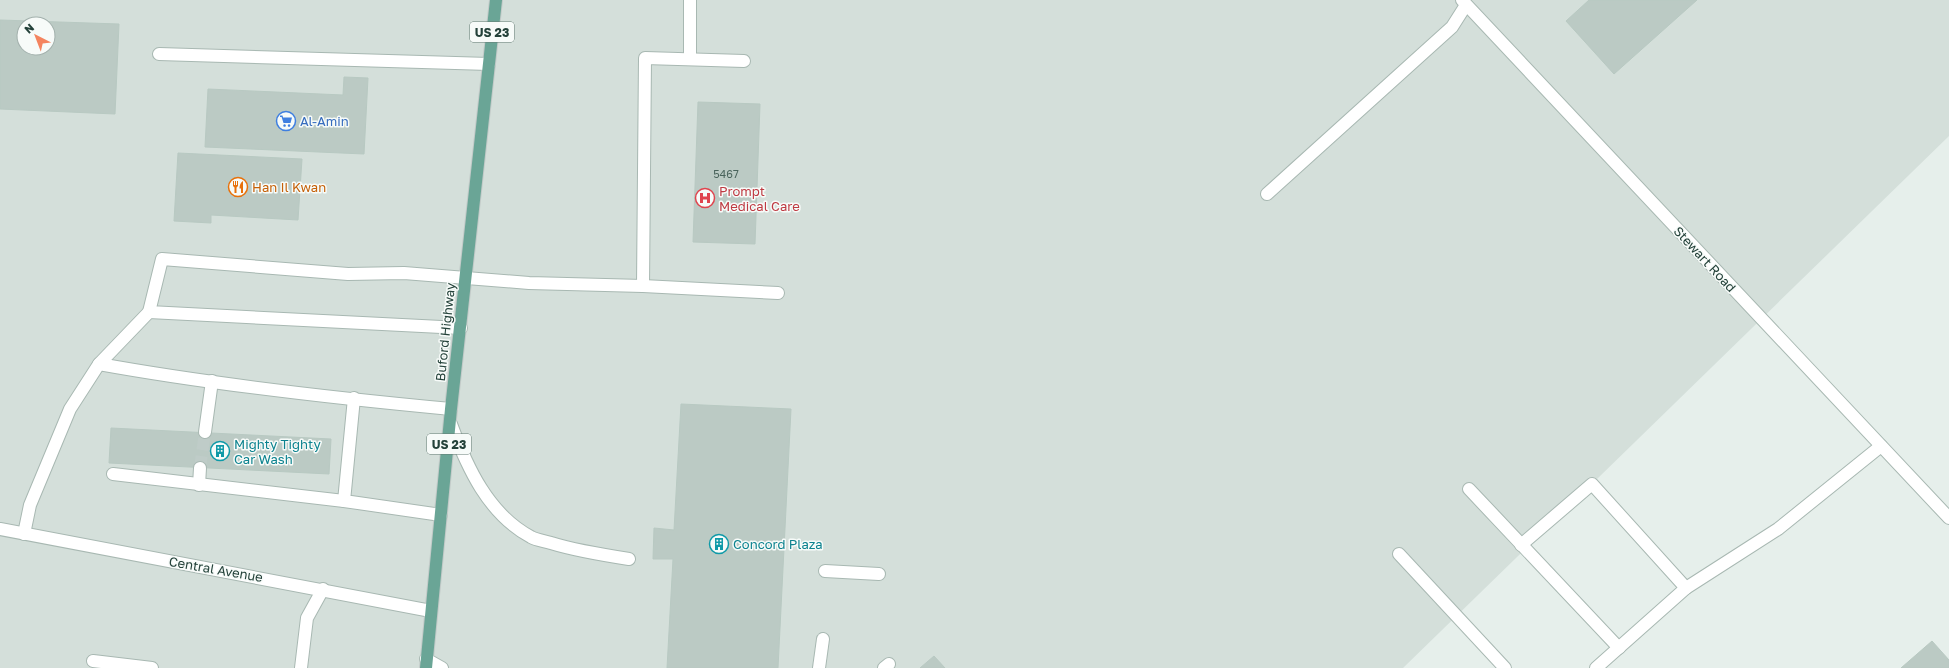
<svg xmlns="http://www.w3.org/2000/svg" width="1949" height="668" font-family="'Golos Text',sans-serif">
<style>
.built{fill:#d4dfda;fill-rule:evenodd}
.building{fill:#bbcac4;stroke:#b8c9c2;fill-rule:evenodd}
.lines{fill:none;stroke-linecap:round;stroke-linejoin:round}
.minor-tunnel{stroke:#bfccc8;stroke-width:12;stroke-dasharray:12 6;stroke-linecap:butt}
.minor-casing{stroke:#a8b8b2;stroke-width:14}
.major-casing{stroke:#c2cac8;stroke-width:14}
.minor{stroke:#fff;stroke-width:12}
.major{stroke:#6aa596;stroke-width:12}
.labels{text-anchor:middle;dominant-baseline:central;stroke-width:3;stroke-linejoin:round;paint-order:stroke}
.number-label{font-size:11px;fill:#4a645c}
.shield{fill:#f7fbf9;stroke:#637a73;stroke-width:1}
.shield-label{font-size:12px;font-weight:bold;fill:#24423a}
.shop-label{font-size:13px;fill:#366cbe;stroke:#f7fbf9;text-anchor:start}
.food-label{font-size:13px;fill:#c56008;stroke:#f7fbf9;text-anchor:start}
.health-label{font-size:13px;fill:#be3a42;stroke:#f7fbf9;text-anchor:start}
.street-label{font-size:13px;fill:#24423a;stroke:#f7fbf9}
.culture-label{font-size:13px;fill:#0d838f;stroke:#f7fbf9;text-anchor:start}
</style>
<rect width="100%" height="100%" fill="#e6efeb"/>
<!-- built -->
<path class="built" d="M0 0H1949V136L1403 668H0ZM24 24H48V48H24Z"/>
<!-- building -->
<g class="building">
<polygon points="1589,0 1697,0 1614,74 1566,21"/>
<path d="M0 20 119 24 115 114 0 109ZM24 24H48V48H24Z"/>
<polygon points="344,77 368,78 364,154 205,147 208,89 343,95"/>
<polygon points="698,102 760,104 755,244 693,242"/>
<polygon points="178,153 302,159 298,220 211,215 211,223 174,221"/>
<polygon points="681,404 791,409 778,668 667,668 673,559 653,559 654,528 674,530"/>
<polygon points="111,428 331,439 329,474 109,463"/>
<polygon points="1932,641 1949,660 1949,668 1901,668"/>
<polygon points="934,656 945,668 920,668"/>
</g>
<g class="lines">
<!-- minor-tunnel -->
<polyline class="minor-tunnel" points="200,468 205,432"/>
<defs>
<g id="minor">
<polyline points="1462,0 1949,518"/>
<polyline points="159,54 489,64"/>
<polyline points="690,59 690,0"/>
<polyline points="1267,194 1452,27 1466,5"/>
<polyline points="643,286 645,58 744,61"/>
<polyline points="461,328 149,312 162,259 348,274 404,273 529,283 643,286 778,293"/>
<polyline points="99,364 149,312"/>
<polyline points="354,398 344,501 441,515"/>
<path d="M451 424C467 467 488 514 531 537 536 540 545 541 551 543 577 551 603 555 629 559"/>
<polyline points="205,432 212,381"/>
<polyline points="113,474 344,501"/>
<polyline points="199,485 200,468"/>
<polyline points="1469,489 1619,648"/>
<polyline points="0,529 431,611"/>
<path d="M24 534 30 505 70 409 99 364C215 385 333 398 451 409"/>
<polyline points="1521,545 1592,484 1686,588"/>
<polyline points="1399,554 1505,668"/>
<polyline points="825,571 879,574"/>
<polyline points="426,659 442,668"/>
<polyline points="93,661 152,668"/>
<polyline points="301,668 307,618 323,589"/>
<polyline points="819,668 823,639"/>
<polyline points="884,668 889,664"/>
<polyline points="1596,668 1686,588 1778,529 1881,446"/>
</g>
<polyline id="major" points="426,668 451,409 496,0"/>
</defs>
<!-- minor casing -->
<use href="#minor" class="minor-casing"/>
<!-- major casing -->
<use href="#major" class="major-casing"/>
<!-- minor -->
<use href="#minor" class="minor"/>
<!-- major -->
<use href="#major" class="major"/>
</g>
<!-- icons -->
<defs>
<symbol id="supermarket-ring" viewBox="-11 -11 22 22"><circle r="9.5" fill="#f7fbf9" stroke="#3f7fe0" stroke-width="1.5"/><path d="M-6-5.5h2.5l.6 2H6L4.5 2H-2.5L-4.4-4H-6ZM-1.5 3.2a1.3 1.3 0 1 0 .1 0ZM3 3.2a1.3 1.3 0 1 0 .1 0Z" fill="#3f7fe0"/></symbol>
<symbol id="restaurant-ring" viewBox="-11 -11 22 22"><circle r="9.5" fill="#f7fbf9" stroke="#e8710a" stroke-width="1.5"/><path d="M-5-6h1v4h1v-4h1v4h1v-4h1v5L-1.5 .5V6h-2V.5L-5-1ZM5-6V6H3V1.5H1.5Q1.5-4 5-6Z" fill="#e8710a"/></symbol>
<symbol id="hospital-ring" viewBox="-11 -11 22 22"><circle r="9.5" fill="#f7fbf9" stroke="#e0444e" stroke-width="1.5"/><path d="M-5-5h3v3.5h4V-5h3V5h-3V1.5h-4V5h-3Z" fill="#e0444e"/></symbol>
<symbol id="building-ring" viewBox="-11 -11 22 22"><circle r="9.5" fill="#f7fbf9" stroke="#0f9aa8" stroke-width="1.5"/><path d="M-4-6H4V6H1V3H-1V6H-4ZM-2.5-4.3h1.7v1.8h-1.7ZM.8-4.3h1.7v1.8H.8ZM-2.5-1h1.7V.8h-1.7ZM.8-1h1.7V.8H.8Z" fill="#0f9aa8"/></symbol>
</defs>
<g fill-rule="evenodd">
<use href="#supermarket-ring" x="275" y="110" width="22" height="22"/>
<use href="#restaurant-ring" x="227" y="176" width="22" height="22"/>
<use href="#hospital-ring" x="694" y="187" width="22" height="22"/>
<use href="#building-ring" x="209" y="440" width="22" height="22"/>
<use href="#building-ring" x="708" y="533" width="22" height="22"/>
</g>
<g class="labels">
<!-- number labels -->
<g class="number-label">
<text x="726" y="173">5467</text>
</g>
<!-- shield labels -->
<g class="shield">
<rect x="470" y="22" width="44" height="20" rx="3"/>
<rect x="427" y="434" width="44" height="20" rx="3"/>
</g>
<g class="shield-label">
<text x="492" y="32">US 23</text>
<text x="449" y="444">US 23</text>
</g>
<!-- shop labels -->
<g class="shop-label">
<text x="300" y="121">Al-Amin</text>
</g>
<!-- food labels -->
<g class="food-label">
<text x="252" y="187">Han Il Kwan</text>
</g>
<!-- health labels -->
<g class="health-label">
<text x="719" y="191">Prompt<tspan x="719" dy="15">Medical Care</tspan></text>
</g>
<!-- street labels -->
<g class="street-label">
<text transform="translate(1705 259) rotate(47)">Stewart Road</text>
<text transform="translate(445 332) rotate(-84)">Buford Highway</text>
<text transform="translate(216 569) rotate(10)">Central Avenue</text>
</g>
<!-- culture labels -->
<g class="culture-label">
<text x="234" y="444">Mighty Tighty<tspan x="234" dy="15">Car Wash</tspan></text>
<text x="733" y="544">Concord Plaza</text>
</g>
</g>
<!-- north arrow -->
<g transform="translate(36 36) rotate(318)"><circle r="19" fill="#f7fbf9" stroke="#a3b1ad"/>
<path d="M0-3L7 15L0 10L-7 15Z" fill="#f4845f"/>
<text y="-6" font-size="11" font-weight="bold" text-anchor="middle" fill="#24423a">N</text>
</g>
</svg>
